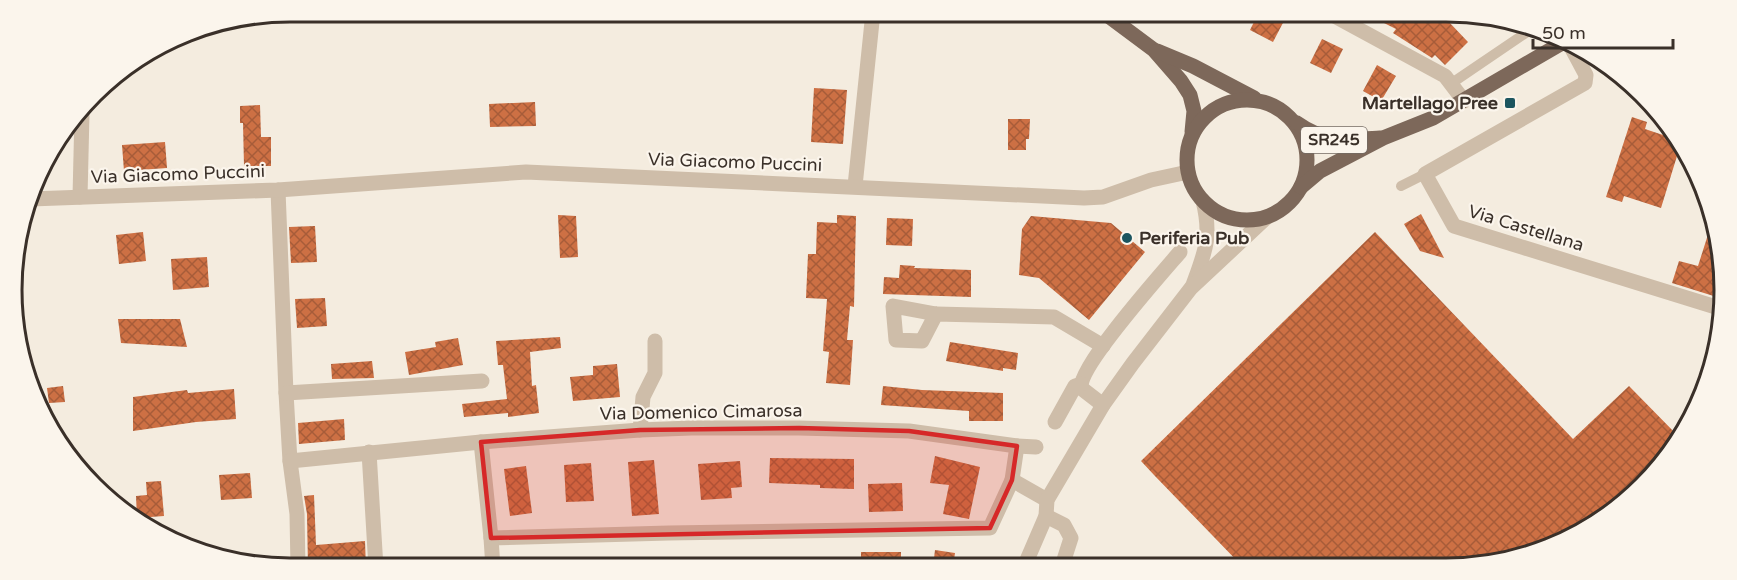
<svg xmlns="http://www.w3.org/2000/svg" width="1737" height="580" font-family="'Varela Round',sans-serif">
<style>
.building{fill:url(#building-cross-hatch)}
.lines{fill:none;stroke-linecap:round;stroke-linejoin:round}
.service{stroke:#cebda9;stroke-width:10}
.minor{stroke:#cebda9;stroke-width:15}
.tertiary{stroke:#cebda9;stroke-width:15}
.primary{stroke:#7d685a;stroke-width:15}
.marked{fill:#d62828;fill-opacity:0.2;stroke:#d62828;stroke-width:4.5;stroke-linejoin:round}
.poi-dot{fill:#1c555f;stroke:#fbf5ec;stroke-width:2}
.labels{text-anchor:middle;dominant-baseline:central;stroke-width:4.5;stroke-linejoin:round;paint-order:stroke}
.shield{fill:#fbf5ec;stroke:#746b64;stroke-width:1.5}
.shield-label{font-size:16px;font-weight:bold;fill:#3a3029}
.poi-label{font-size:18px;font-weight:bold;fill:#3a3029;stroke:#fbf5ec;text-anchor:end}
.street-label{font-size:18px;fill:#3a3029;stroke:#fbf5ec}
.rim{fill:none;stroke:#3a3029;stroke-width:3}
</style>
<defs>
<pattern id="building-cross-hatch" width="8" height="8" patternUnits="userSpaceOnUse" patternTransform="scale(1.5)"><rect width="8" height="8" fill="#cd7044"/><path d="M0 0l8 8M0 8l8-8" fill="none" stroke="#a75c39"/></pattern>
</defs>
<rect width="100%" height="100%" fill="#f4ecdf"/>
<!-- building -->
<g class="building">
<polygon points="1259,12 1276,12 1286,17 1273,42 1250,30"/>
<polygon points="1362,12 1432,12 1448,21 1468,42 1445,65 1435,55 1432,58 1393,33 1396,29"/>
<polygon points="1322,39 1343,49 1331,73 1310,63"/>
<polygon points="1377,65 1396,76 1381,101 1363,91"/>
<polygon points="814,88 847,90 843,144 811,142"/>
<polygon points="535,102 536,126 490,127 489,104"/>
<polygon points="260,105 261,137 271,137 271,166 244,166 243,123 240,123 240,106"/>
<polygon points="1632,117 1647,122 1645,129 1678,140 1681,143 1661,208 1624,196 1622,202 1606,197"/>
<polygon points="1008,119 1030,119 1029,139 1026,139 1026,150 1008,150"/>
<polygon points="165,142 167,168 124,171 122,145"/>
<polygon points="1421,214 1444,258 1420,251 1404,224"/>
<polygon points="558,215 576,216 578,257 560,258"/>
<polygon points="837,215 856,216 854,307 850,306 847,340 853,340 850,385 826,383 829,352 823,351 827,299 806,298 808,254 816,254 817,222 837,223"/>
<polygon points="1031,216 1111,223 1145,252 1089,320 1039,278 1019,275 1022,229"/>
<polygon points="887,218 913,219 912,246 886,245"/>
<polygon points="1712,222 1723,253 1720,298 1672,283 1679,261 1698,266"/>
<polygon points="315,226 317,262 291,263 289,227"/>
<polygon points="143,232 146,261 119,264 116,235"/>
<polygon points="1375,232 1573,439 1629,386 1680,438 1631,499 1570,539 1483,566 1242,566 1154,475 1141,461"/>
<polygon points="207,257 209,287 173,290 171,259"/>
<polygon points="900,265 915,266 914,268 971,270 971,297 883,294 884,277 899,278"/>
<polygon points="325,298 327,326 297,328 295,299"/>
<polygon points="118,319 180,319 187,347 121,343"/>
<polygon points="560,337 561,348 530,352 532,386 536,385 539,413 508,417 508,413 464,417 462,404 507,399 503,365 498,365 496,341"/>
<polygon points="458,338 463,365 409,375 405,352 436,347 435,342"/>
<polygon points="950,342 1018,353 1016,370 1003,368 1003,371 946,361"/>
<polygon points="372,361 374,378 332,379 331,364"/>
<polygon points="617,364 620,397 573,401 570,377 593,375 593,366"/>
<polygon points="63,386 65,402 49,403 47,388"/>
<polygon points="883,386 922,390 1003,393 1003,421 969,421 969,411 881,405"/>
<polygon points="234,389 236,419 196,422 133,431 133,397 187,390 188,393"/>
<polygon points="344,419 345,440 299,444 298,423"/>
<polygon points="935,456 980,467 969,519 943,514 949,485 930,483"/>
<polygon points="770,458 854,459 854,489 820,488 820,485 769,483"/>
<polygon points="654,460 659,514 632,516 628,462"/>
<polygon points="740,461 742,487 731,488 732,498 701,500 698,464"/>
<polygon points="591,463 594,501 566,502 564,465"/>
<polygon points="526,466 532,513 510,516 504,469"/>
<polygon points="250,473 252,498 221,500 219,475"/>
<polygon points="161,481 164,516 137,518 136,496 147,495 146,482"/>
<polygon points="902,483 903,511 869,512 868,484"/>
<polygon points="314,495 316,545 365,541 366,568 308,568 307,514 304,496"/>
<polygon points="935,550 955,553 953,567 933,567"/>
<rect x="861" y="552" width="40" height="15"/>
</g>
<g class="lines">
<!-- service -->
<g class="service">
<polyline points="1452,83 1533,28"/>
<polyline points="1401,186 1425,174"/>
</g>
<!-- minor -->
<g class="minor">
<polyline points="1327,12 1445,76 1464,101"/>
<polyline points="1571,47 1586,75 1585,83 1425,174 1454,226 1719,308"/>
<polyline points="855,186 873,12"/>
<polyline points="278,190 286,393 290,461 297,514 298,568"/>
<polyline points="80,197 82,113"/>
<polyline points="31,199 278,190 526,172 1084,198 1103,197 1151,180 1188,172"/>
<polyline points="936,314 922,341 896,340 893,306 936,314 1054,317 1103,346"/>
<polyline points="286,393 482,381"/>
<path d="M1103 405 1081 388C1079 366 1162 273 1180 252"/>
<polyline points="1055,422 1075,386 1081,384"/>
<polygon points="691,428 799,428 909,431 1017,446 1012,480 990,528 669,533 491,538 481,442 640,430"/>
<polyline points="640,430 643,397 655,373 655,341"/>
<polyline points="1017,446 1036,447"/>
<polyline points="369,452 376,568"/>
<polyline points="290,461 481,442"/>
<polyline points="1012,480 1047,500"/>
<polyline points="1046,516 1064,525 1071,538 1062,566"/>
<polyline points="491,538 493,568"/>
</g>
<!-- tertiary -->
<g class="tertiary">
<path d="M1193 285C1205 252 1212 237 1203 201"/>
<polyline points="1024,567 1046,516 1047,500 1103,405 1133,363 1191,288 1267,217"/>
</g>
<!-- primary -->
<g class="primary">
<polyline points="1103,12 1154,50 1181,81 1190,95 1194,111 1192,132"/>
<polyline points="1157,51 1193,66 1254,98"/>
<circle cx="1247" cy="160" r="60"/>
<path d="M1297 123C1325 143 1346 140 1380 138"/>
<polyline points="1301,187 1320,171 1383,138 1433,118 1562,43"/>
</g>
</g>
<!-- marked area -->
<path class="marked" d="M799 428 909 431 1017 446 1012 480 990 528 491 538 481 442 640 430Z"/>
<!-- markers -->
<g class="poi-dot">
<rect x="1504" y="97" width="12" height="12" rx="3"/>
<circle cx="1127" cy="238" r="6"/>
</g>
<g class="labels">
<!-- shield labels -->
<rect class="shield" x="1301" y="127" width="66" height="26" rx="4.5"/>
<g class="shield-label">
<text x="1334" y="140">SR245</text>
</g>
<!-- poi labels -->
<g class="poi-label">
<text x="1498" y="103">Martellago Pree</text>
<text x="1139" y="238" text-anchor="start">Periferia Pub</text>
</g>
<!-- street labels -->
<g class="street-label">
<text transform="translate(735 162) rotate(2)">Via Giacomo Puccini</text>
<text transform="translate(178 174) rotate(-2)">Via Giacomo Puccini</text>
<text transform="translate(1526 228) rotate(17)">Via Castellana</text>
<text transform="translate(701 412) rotate(-1)">Via Domenico Cimarosa</text>
</g>
</g>
<!-- crop -->
<path d="M0 0H1737V580H0ZM290 22H1446A268 268 0 0 1 1714 290V290A268 268 0 0 1 1446 558H290A268 268 0 0 1 22 290V290A268 268 0 0 1 290 22Z" fill="#fbf5ec" fill-rule="evenodd"/>
<path class="rim" d="M290 22H1446A268 268 0 0 1 1714 290V290A268 268 0 0 1 1446 558H290A268 268 0 0 1 22 290V290A268 268 0 0 1 290 22Z"/>
<!-- scale -->
<path d="M1533 39v9h140v-9" fill="none" stroke="#3a3029" stroke-width="3"/>
<text x="1542" y="39" font-size="18" fill="#3a3029" stroke="#fbf5ec" stroke-width="4.5" paint-order="stroke">50 m</text>
</svg>
